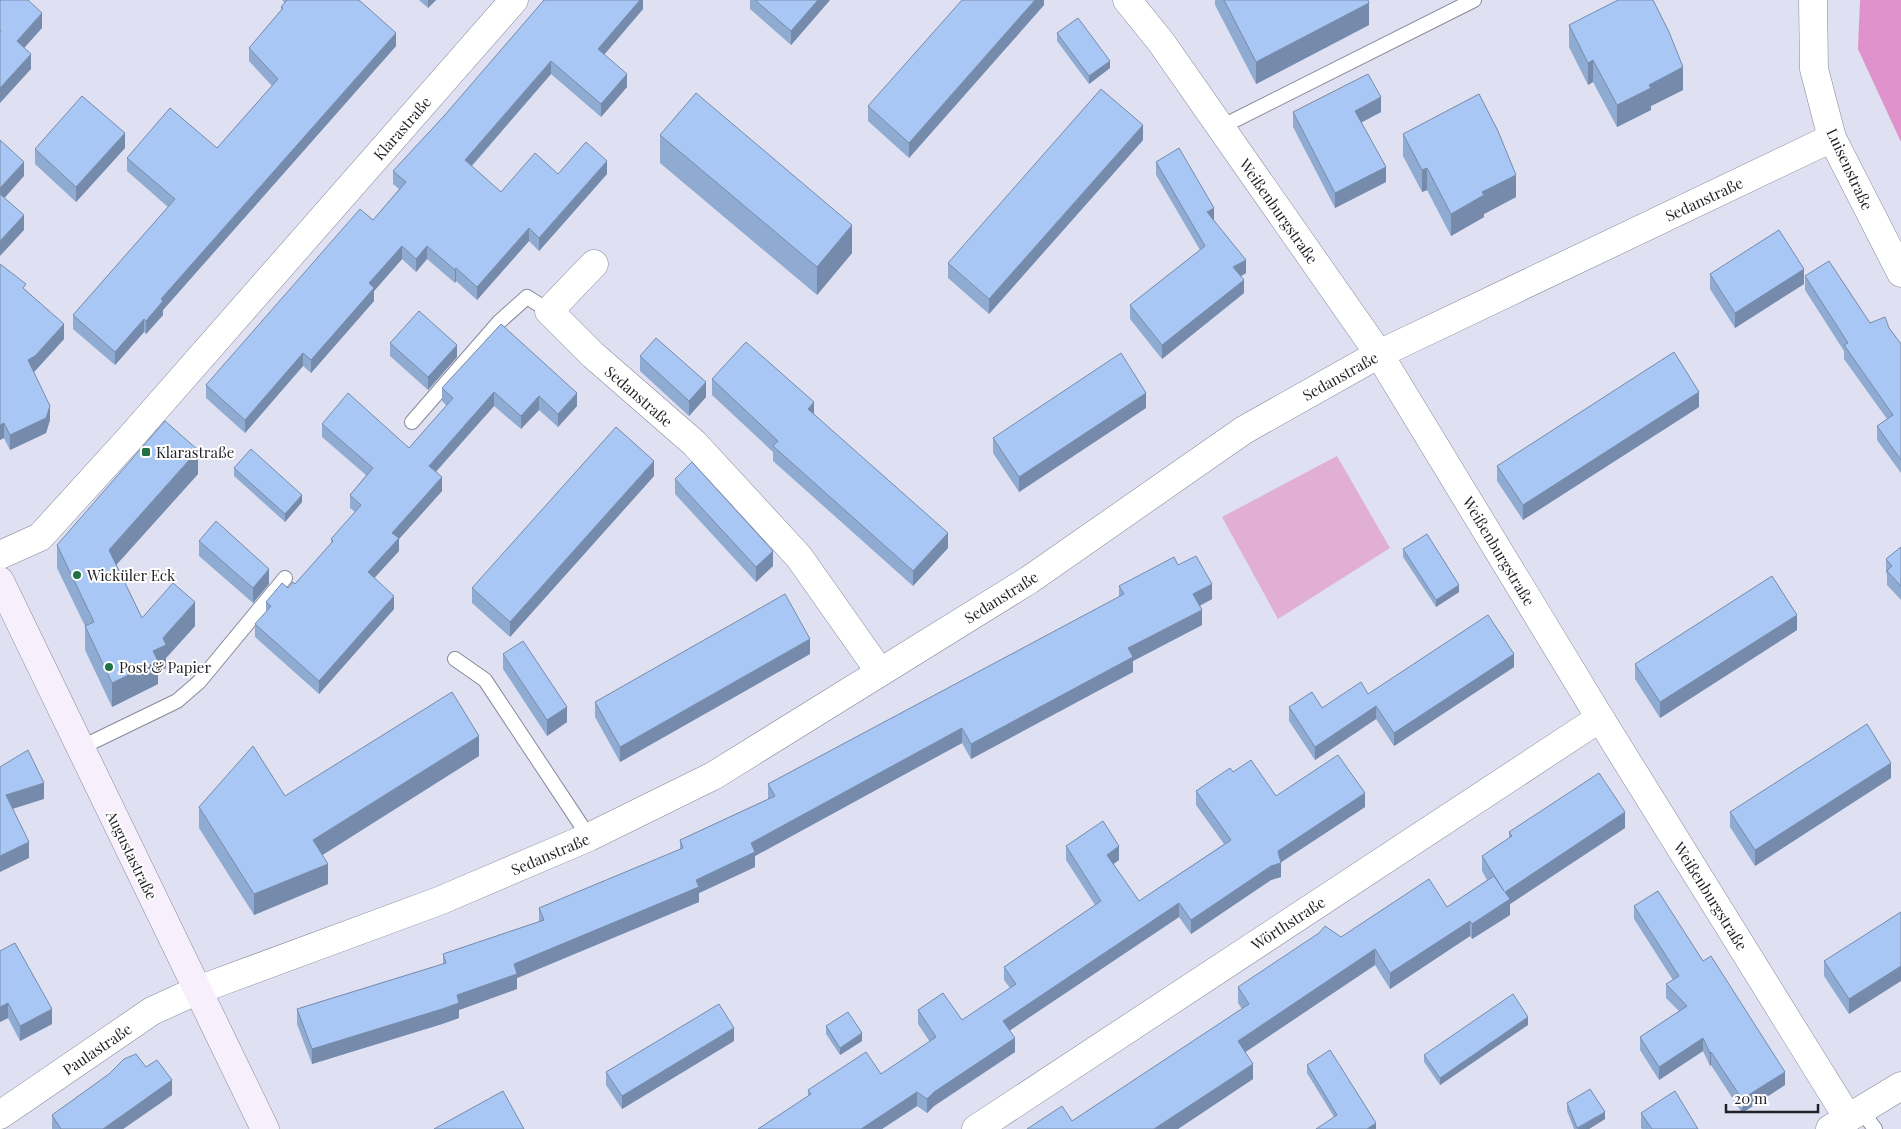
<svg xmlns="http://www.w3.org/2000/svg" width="1901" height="1129" font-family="'Playfair Display',serif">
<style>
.green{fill:#e0afd3}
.forest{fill:#e092cc}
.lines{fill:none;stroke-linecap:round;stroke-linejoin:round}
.service-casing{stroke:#89899a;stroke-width:16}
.minor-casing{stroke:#89899a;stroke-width:29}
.secondary-casing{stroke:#89899a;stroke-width:29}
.service{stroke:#fff;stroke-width:14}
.minor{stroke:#fff;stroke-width:28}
.secondary{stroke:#f7f0fc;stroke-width:28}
.wall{fill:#90abd2}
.shaded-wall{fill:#768bab}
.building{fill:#a8c7f4;stroke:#768bab}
.poi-dot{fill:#207244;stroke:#fff;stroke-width:2}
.labels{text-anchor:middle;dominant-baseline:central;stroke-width:4;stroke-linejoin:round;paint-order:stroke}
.street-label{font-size:15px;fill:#1f1f25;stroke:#fff}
.poi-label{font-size:15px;fill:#1f1f25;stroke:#fff;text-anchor:start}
</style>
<rect width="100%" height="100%" fill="#dfe0f2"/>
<!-- green -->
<polygon class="green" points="1337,456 1390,548 1278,619 1222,517"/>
<!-- forest -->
<polygon class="forest" points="1860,0 1901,0 1901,142 1858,49"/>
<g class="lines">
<defs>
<g id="service">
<polyline points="1221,127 1474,0"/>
<polyline points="412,422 499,322 527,297 549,311"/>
<polyline points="455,659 485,680 589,837"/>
<polyline points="80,748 177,701 199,682 285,578"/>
<polyline points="1861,1110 1875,1129"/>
</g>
<g id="minor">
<polyline points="1127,0 1161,42 1379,354 1600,718 1848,1118"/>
<polyline points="1813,0 1814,69 1832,138 1901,273"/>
<polyline points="594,264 549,311 593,355 694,443 799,557 880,672"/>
<polyline points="0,555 40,537 130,438 514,0"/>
<polyline points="0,1115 152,1011 198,990 439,901 589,837 713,776 1029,580 1244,430 1379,354 1832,138"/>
<polyline points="976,1129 1600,718"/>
<polyline points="1830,1129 1901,1086"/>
</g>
<polyline id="secondary" points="0,581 265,1129"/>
</defs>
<!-- service casing -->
<use href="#service" class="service-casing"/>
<!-- minor casing -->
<use href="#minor" class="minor-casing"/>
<!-- secondary casing -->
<use href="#secondary" class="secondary-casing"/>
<!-- service -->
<use href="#service" class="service"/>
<!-- minor -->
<use href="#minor" class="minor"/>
<!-- secondary -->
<use href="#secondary" class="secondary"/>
</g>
<!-- wall -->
<g class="wall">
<polygon points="282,0 359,0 396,46 163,310 163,315 146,334 144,332 115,365 73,329 73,315 168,207 127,171 127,158 217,148 272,86 249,61 249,48 281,10 281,7 285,3"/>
<polygon points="419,0 436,0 428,8"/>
<polygon points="643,0 643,9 604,54 627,87 601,117 551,74 472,166 501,192 558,174 607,174 539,251 529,241 477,300 456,281 455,283 427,259 416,272 402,259 374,291 374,301 311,373 303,366 245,433 206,398 206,385 373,220 399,189 393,184 393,171 444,116"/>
<polygon points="750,0 830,0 791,45 750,9"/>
<polygon points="1044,0 1044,5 909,158 868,121 868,106"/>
<polygon points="1215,0 1368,0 1369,25 1256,84 1215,5"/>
<polygon points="1569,25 1683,90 1651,106 1651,110 1617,127 1593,82 1588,85 1569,47"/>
<polygon points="1057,33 1110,68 1089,84 1057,41"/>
<polygon points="1293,112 1381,112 1361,122 1386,182 1335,208 1293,127"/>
<polygon points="1403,134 1516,197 1484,214 1484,217 1451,236 1427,190 1422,192 1403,156"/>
<polygon points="660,135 852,253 817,295 660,163"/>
<polygon points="1143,140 989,314 948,278 948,263"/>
<polygon points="125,148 76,202 35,164 35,149"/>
<polygon points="1156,162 1214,220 1246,273 1241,276 1244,293 1162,359 1130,319 1130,305 1200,250 1156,175"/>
<polygon points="1710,274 1804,284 1735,328 1710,289"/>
<polygon points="1805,276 1870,323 1889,328 1901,344 1901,473 1877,440 1877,426 1887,419 1844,359 1844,351 1805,290"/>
<polygon points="26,290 64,339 34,372 50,420 46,433 10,450 4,438 0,440"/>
<polygon points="501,324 577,406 558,427 539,410 521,429 494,406 436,472 442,491 399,539 399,551 374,578 394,609 319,694 255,637 255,624 266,612 266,602 288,588 295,584 331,544 331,539 355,512 350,508 350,495 366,475 322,437 322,424 409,448 447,406 442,401 442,388"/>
<polygon points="390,343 457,357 428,390 390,356"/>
<polygon points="640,356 706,397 689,416 640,371"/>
<polygon points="712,379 814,414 948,548 913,586 773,461 773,452 712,395"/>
<polygon points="1699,407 1523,520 1497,481 1497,466"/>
<polygon points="1146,408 1019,492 993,453 993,438"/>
<polygon points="234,468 302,502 285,522 234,476"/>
<polygon points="198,474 116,565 142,618 195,626 166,658 166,668 158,672 158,684 112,707 85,650 85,626 57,568 57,545"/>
<polygon points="654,476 510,637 472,603 472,588"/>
<polygon points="675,479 773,566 756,582 675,494"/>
<polygon points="199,541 269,584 253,603 199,556"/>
<polygon points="1901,547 1901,600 1887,585 1887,574 1886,573 1886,559"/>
<polygon points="1403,549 1459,592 1436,607 1403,557"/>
<polygon points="1178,565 1212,599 1200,606 1202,625 1133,661 1133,672 971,759 962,743 755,856 755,867 699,893 699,902 517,978 517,989 459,1010 459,1018 442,1024 312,1064 297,1024 297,1009 443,964 443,954 539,922 539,908 680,850 680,840 768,799 768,784 1119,597 1119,586"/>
<polygon points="1797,630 1660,718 1635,679 1635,664"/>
<polygon points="503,654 567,722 547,736 503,669"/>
<polygon points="810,654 620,762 595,717 595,702"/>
<polygon points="1514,667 1394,746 1376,719 1315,760 1289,721 1289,707 1322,708 1368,694"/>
<polygon points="479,756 322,855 328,884 254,915 199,828 199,807 285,796"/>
<polygon points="1233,772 1276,796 1365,807 1281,862 1281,877 1271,880 1191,934 1179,917 1010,1030 1015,1052 934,1106 927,1113 917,1106 882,1129 758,1129 808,1096 808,1090 881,1074 930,1042 918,1024 918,1010 962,1020 1010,988 1004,980 1004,967 1095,905 1066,860 1066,846 1119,860 1113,864 1139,901 1224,844 1196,805 1196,791"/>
<polygon points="1891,778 1755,866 1730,827 1730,812"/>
<polygon points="1625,828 1510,904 1510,915 1472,939 1470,936 1390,989 1375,965 1245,1052 1253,1079 1178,1129 1027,1129 1072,1121 1242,1009 1238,1003 1238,987 1341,937 1447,907 1487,880 1482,871 1482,856 1509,838 1509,832"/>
<polygon points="1634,906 1703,961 1785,1085 1742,1113 1711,1065 1710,1066 1703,1051 1659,1080 1640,1050 1640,1037 1679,1011 1666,998 1666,984 1673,980 1634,919"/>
<polygon points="1901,912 1849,1014 1824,976 1824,961"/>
<polygon points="15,943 52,1024 20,1041 8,1018 0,1022"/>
<polygon points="1528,1025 1440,1085 1424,1062 1424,1055"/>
<polygon points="826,1026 862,1041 840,1055 826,1034"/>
<polygon points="734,1041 622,1109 606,1085 606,1072"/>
<polygon points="1307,1065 1376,1129 1334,1117 1307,1073"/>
<polygon points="146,1067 172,1095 123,1129 52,1129 52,1115"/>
<polygon points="1567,1103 1605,1119 1589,1129 1574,1129 1567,1111"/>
<polygon points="1641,1113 1698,1129 1642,1129 1641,1128"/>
</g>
<!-- shaded-wall -->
<g class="shaded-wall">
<polygon points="428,0 436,0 428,8"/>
<polygon points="640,0 643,0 643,9 598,62 598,49"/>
<polygon points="818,0 830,0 791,45 791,31"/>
<polygon points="1035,0 1044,0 1044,5 909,158 909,143"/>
<polygon points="1369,3 1369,25 1256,84 1256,62"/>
<polygon points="42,13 42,28 17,56 17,41"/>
<polygon points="396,33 396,46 163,310 163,315 146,334 146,321 161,299"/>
<polygon points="31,54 31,69 0,103 0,88"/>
<polygon points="1593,60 1593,82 1588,85 1588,63"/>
<polygon points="551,61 551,74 465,173 465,160"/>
<polygon points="1110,61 1110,68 1089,84 1089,76"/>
<polygon points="1683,67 1683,90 1651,106 1651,110 1617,127 1617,105 1649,85"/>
<polygon points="627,74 627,87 601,117 601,104"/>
<polygon points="1381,97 1381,112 1355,126 1355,111"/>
<polygon points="1143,125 1143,140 989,314 989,299"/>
<polygon points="125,133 125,148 76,202 76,187"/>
<polygon points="607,161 607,174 539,251 539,238"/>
<polygon points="24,162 24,176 0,203 0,188"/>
<polygon points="1386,167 1386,182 1335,208 1335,193"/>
<polygon points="1427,168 1427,190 1422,192 1422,170"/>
<polygon points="1516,175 1516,197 1484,214 1484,217 1451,236 1451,214 1482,192"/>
<polygon points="1214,208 1214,221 1207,212"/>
<polygon points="24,215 24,230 0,256 0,241"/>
<polygon points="852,225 852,253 817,295 817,267"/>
<polygon points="529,228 529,241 477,300 477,287"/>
<polygon points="402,246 402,259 374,291 374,301 311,373 311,360 369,283"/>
<polygon points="427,246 427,259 416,272 416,259"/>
<polygon points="1246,260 1246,273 1233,281 1233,267"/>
<polygon points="456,268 456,281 455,283 455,270"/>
<polygon points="1804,269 1804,284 1735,328 1735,313"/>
<polygon points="1244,280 1244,293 1162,359 1162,345"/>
<polygon points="144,319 144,332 115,365 115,352"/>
<polygon points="64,324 64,339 35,371 28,375 28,360"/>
<polygon points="457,345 457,357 428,390 428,377"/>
<polygon points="303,353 303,366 245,433 245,420"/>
<polygon points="706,382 706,397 689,416 689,401"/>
<polygon points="494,392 494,406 429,479 429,466"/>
<polygon points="1699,392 1699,407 1523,520 1523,505"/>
<polygon points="577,393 577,406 558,427 558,414"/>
<polygon points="1146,393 1146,408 1019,492 1019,477"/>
<polygon points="539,396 539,410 521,429 521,416"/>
<polygon points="814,402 814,417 808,409"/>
<polygon points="50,406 50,420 46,433 10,450 10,435"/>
<polygon points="4,423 4,438 0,440 0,425"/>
<polygon points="198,450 198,474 109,573 109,550"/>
<polygon points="654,461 654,476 510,637 510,622"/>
<polygon points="442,477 442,491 399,539 399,551 368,585 368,572 392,533"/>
<polygon points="302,495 302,502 285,522 285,514"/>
<polygon points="948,533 948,548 913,586 913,571"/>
<polygon points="773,551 773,566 756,582 756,567"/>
<polygon points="269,569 269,584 253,603 253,588"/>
<polygon points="1212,584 1212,599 1193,609 1193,594"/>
<polygon points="1459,585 1459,592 1436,607 1436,600"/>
<polygon points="394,596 394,609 319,694 319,681"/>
<polygon points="195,602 195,626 166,658 166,668 158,672 158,684 112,707 112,683 153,651 163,638"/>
<polygon points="1202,610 1202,625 1133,661 1133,672 971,759 971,744 1128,648"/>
<polygon points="1797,615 1797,630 1660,718 1660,702"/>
<polygon points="810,639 810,654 620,762 620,747"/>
<polygon points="1514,654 1514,667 1394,746 1394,733"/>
<polygon points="1376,706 1376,719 1315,760 1315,747"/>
<polygon points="567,707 567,722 547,736 547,720"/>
<polygon points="962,728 962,743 755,856 755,867 699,893 699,902 517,978 517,989 459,1010 459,1018 442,1024 312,1064 312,1049 457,995 514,964 696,880 751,843"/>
<polygon points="479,736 479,756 313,861 313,840"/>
<polygon points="1891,763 1891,778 1755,866 1755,850"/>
<polygon points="44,783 44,799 6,811 6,795"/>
<polygon points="1365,793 1365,807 1280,863 1281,863 1281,877 1271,880 1191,934 1191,920 1278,851"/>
<polygon points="1625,812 1625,828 1510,904 1510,915 1472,939 1472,924 1505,892"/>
<polygon points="29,842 29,858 0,872 0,856"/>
<polygon points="1119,846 1119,860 1107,869 1107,855"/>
<polygon points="328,864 328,884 254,915 254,894"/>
<polygon points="1179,903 1179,917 1003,1035 1003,1021"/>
<polygon points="1470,921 1470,936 1390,989 1390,973"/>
<polygon points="1375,949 1375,965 1238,1057 1238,1041"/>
<polygon points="1901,966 1901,981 1849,1014 1849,999"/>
<polygon points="8,1003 8,1018 0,1022 0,1007"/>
<polygon points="52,1009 52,1024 20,1041 20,1026"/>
<polygon points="1528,1017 1528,1025 1440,1085 1440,1078"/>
<polygon points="734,1028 734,1041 622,1109 622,1096"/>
<polygon points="862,1033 862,1041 840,1055 840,1048"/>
<polygon points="1015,1038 1015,1052 934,1106 927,1113 927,1099 934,1092"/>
<polygon points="1703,1038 1703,1051 1659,1080 1659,1067"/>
<polygon points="1711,1052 1711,1065 1710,1066 1710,1053"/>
<polygon points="1253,1064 1253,1079 1178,1129 1154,1129"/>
<polygon points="1785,1072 1785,1085 1742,1113 1742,1099"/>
<polygon points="172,1080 172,1095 123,1129 103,1129"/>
<polygon points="917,1092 917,1106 882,1129 861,1129"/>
<polygon points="1605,1112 1605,1119 1589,1129 1577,1129"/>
<polygon points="1376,1123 1376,1129 1367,1129"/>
</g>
<!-- building -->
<g class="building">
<polygon points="0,0 28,0 42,13 17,41 31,54 0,88 0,33 1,31 0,30"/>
<polygon points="287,0 359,0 396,33 161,299 163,301 146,321 144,319 115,352 73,315 175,199 127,158 170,108 217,148 278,79 249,48 283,8 281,7"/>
<polygon points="544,0 640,0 598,49 627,74 601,104 551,61 465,160 501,192 535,153 558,174 586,142 607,161 539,238 529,228 477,287 456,268 455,270 427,246 416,259 402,246 369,283 374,288 311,360 303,353 245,420 206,385 360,209 373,220 406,182 393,171 444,116"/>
<polygon points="755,0 818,0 791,31"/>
<polygon points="962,0 1035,0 909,143 868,106"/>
<polygon points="1224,0 1368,0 1369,3 1256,62"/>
<polygon points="1618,0 1653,0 1669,32 1683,67 1649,85 1651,88 1617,105 1593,60 1588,63 1569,25"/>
<polygon points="1078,18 1110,61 1089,76 1057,33"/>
<polygon points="1368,74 1381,97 1355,111 1386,167 1335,193 1293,112"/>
<polygon points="1101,89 1143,125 989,299 948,263"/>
<polygon points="696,93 852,225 817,267 660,135"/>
<polygon points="1479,94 1498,131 1516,175 1482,192 1484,195 1451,214 1427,168 1422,170 1403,134"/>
<polygon points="82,96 125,133 76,187 35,149"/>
<polygon points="0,140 24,162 0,188"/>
<polygon points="1179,148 1214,208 1207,212 1246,260 1233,267 1244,280 1162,345 1130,305 1205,246 1156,162"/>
<polygon points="0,194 24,215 0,241"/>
<polygon points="1779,230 1804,269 1735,313 1710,274"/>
<polygon points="1829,261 1870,323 1885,317 1889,328 1901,344 1901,460 1877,426 1893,415 1844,345 1848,343 1805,276"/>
<polygon points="0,264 26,284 23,288 64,324 35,356 28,360 50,406 46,418 10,435 4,423 0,425"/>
<polygon points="419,311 457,345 428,377 390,343"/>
<polygon points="501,324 577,393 558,414 539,396 521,416 494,392 429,466 442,477 392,533 399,538 368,572 394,596 319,681 255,624 271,606 266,602 282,583 288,588 293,582 295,584 333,541 331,539 361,505 350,495 373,468 322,424 348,393 409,448 453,398 442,388"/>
<polygon points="656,338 706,382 689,401 640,356"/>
<polygon points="746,342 814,402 808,409 948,533 913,571 773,446 778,441 712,379"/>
<polygon points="1674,352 1699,392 1523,505 1497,466"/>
<polygon points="1121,353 1146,393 1019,477 993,438"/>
<polygon points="165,421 198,450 109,550 142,618 173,583 195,602 163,638 166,645 153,651 158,661 112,683 85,626 94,622 57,545"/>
<polygon points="616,427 654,461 510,622 472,588"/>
<polygon points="251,449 302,495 285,514 234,468"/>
<polygon points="692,462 773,551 756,567 675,479"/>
<polygon points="216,521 269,569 253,588 199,541"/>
<polygon points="1427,534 1459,585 1436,600 1403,549"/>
<polygon points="1901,547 1901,586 1887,571 1892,566 1886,559"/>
<polygon points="1196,556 1212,584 1193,594 1202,610 1128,648 1133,657 971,744 962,728 751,843 755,852 696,880 699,887 514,964 517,974 457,995 459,1003 442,1009 312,1049 297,1009 446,963 443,954 544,920 539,908 683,848 680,840 775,796 768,784 1124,594 1119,586 1159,565 1174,557 1178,565"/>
<polygon points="1772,576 1797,615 1660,702 1635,664"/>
<polygon points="785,594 810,639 620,747 595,702"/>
<polygon points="1488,615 1514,654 1394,733 1376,706 1315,747 1289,707 1312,692 1322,708 1361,682 1368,694"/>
<polygon points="523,641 567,707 547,720 503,654"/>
<polygon points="452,692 479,736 313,840 328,864 254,894 199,807 253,746 285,796"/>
<polygon points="1867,724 1891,763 1755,850 1730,812"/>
<polygon points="28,750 44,783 6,795 29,842 0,856 0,767"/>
<polygon points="1338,755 1365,793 1278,851 1281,863 1271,866 1191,920 1179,903 1003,1021 1015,1038 934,1092 927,1099 917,1092 861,1129 758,1129 811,1094 808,1090 866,1052 881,1074 936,1037 918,1010 943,993 962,1020 1016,984 1004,967 1101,901 1066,846 1103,821 1119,846 1107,855 1139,901 1231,840 1196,791 1230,768 1233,772 1251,760 1276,796"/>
<polygon points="1599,773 1625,812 1505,892 1510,899 1472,924 1470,921 1390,973 1375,949 1238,1041 1253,1064 1154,1129 1027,1129 1062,1106 1072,1121 1249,1004 1238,987 1319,933 1325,926 1341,937 1429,879 1447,907 1494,876 1504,891 1482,856 1512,836 1509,832"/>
<polygon points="1658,891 1703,961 1711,956 1785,1072 1742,1099 1711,1052 1710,1053 1703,1038 1659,1067 1640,1037 1687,1006 1666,984 1679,976 1634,906"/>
<polygon points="1901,912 1901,966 1849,999 1824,961"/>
<polygon points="15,943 52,1009 20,1026 8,1003 0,1007 0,951"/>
<polygon points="1513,994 1528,1017 1440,1078 1424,1055"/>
<polygon points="719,1004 734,1028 622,1096 606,1072"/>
<polygon points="848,1012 862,1033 840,1048 826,1026"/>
<polygon points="1330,1050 1376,1123 1367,1129 1316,1129 1337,1115 1307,1065"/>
<polygon points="136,1054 146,1067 157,1060 172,1080 103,1129 61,1129 52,1115 109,1074 124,1059"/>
<polygon points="1590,1089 1605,1112 1577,1128 1567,1103"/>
<polygon points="503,1091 524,1129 434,1129"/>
<polygon points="1675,1091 1698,1129 1652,1129 1641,1113"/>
</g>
<!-- markers -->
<g class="poi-dot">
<rect x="141" y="447" width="10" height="10" rx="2.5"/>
<circle cx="77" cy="575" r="5"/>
<circle cx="109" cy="667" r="5"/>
</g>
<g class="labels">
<!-- street labels -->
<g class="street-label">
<text transform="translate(402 128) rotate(-49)">Klarastraße</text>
<text transform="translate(1850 169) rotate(65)">Luisenstraße</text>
<text transform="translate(1704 199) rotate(-25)">Sedanstraße</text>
<text transform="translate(1279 211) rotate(55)">Weißenburgstraße</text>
<text transform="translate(1340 376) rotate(-29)">Sedanstraße</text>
<text transform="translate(639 396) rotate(41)">Sedanstraße</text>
<text transform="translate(1499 551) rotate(59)">Weißenburgstraße</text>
<text transform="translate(1001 597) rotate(-32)">Sedanstraße</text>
<text transform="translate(550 854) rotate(-23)">Sedanstraße</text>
<text transform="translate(132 855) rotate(64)">Augustastraße</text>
<text transform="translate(1711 896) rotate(58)">Weißenburgstraße</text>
<text transform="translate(1288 923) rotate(-33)">Wörthstraße</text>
<text transform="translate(97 1049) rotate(-34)">Paulastraße</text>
</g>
<!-- poi labels -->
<g class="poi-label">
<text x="156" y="452">Klarastraße</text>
<text x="87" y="575">Wicküler Eck</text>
<text x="119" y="667">Post &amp; Papier</text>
</g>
</g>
<!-- scale -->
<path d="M1726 1104v8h92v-8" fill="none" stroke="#1f1f25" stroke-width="2.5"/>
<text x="1734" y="1104" font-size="15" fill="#1f1f25" stroke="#ffffff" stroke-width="4" paint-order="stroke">20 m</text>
</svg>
